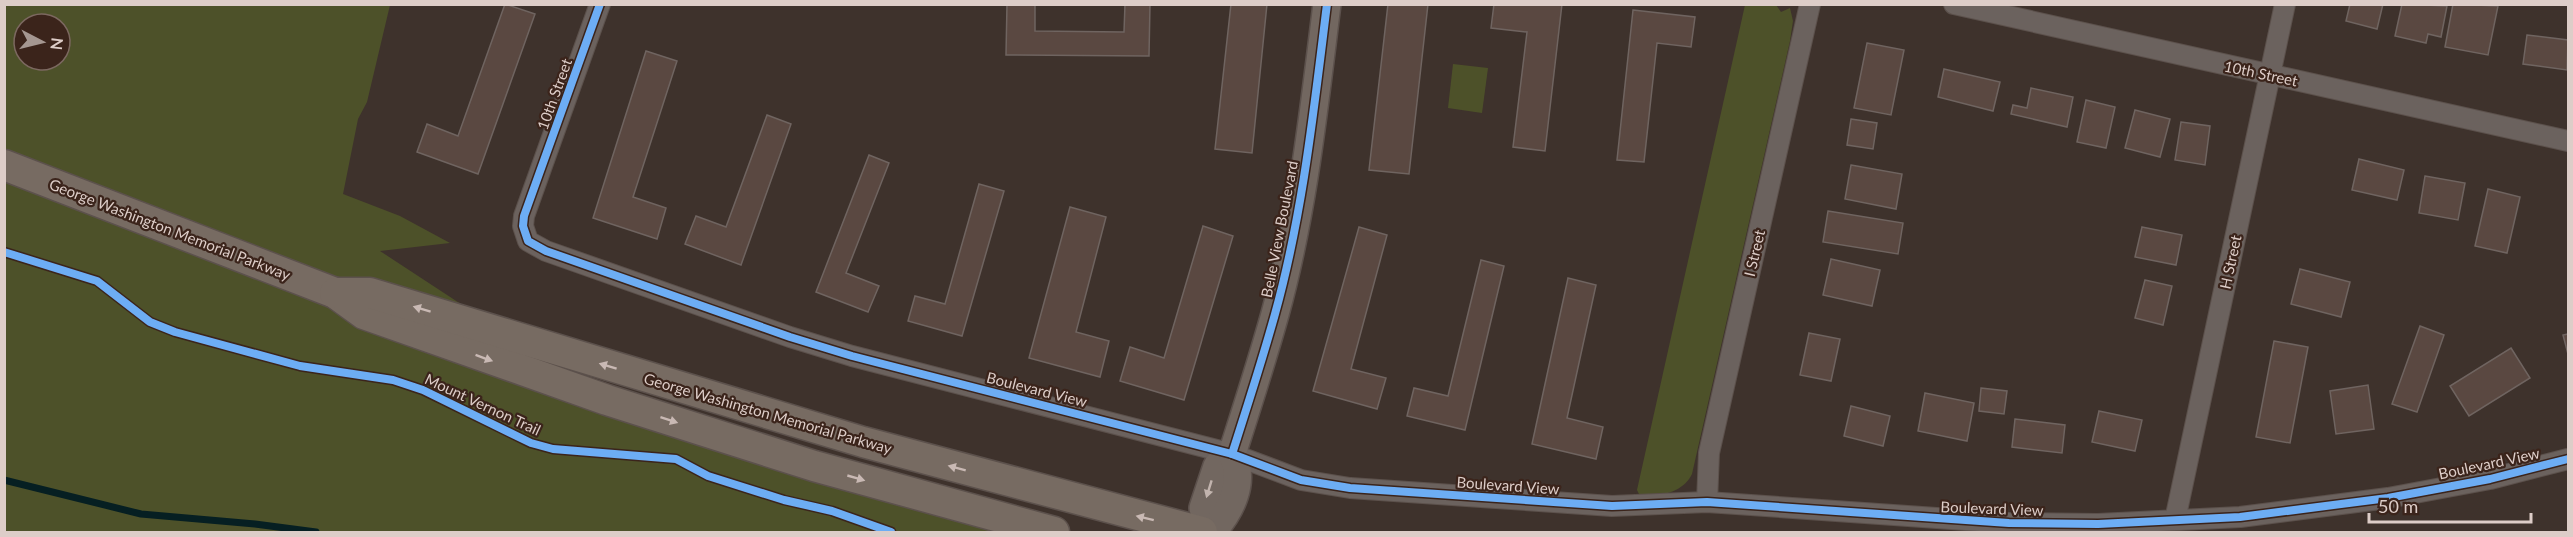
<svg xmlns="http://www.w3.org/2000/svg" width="2573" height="537" font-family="Lato,sans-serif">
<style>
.green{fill:#4d5129;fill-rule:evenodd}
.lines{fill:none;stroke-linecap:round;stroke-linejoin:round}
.stream{stroke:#061f22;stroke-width:7}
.building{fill:#5a4841;stroke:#6f6460;stroke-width:1.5}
.street-casing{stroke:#5c514c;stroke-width:22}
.secondary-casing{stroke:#5c514c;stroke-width:30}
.primary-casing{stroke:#5c514c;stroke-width:33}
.street{stroke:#6b625e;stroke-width:20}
.secondary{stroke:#726760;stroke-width:27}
.primary{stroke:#776b62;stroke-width:30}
.cycleway-casing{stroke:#3b241b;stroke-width:11}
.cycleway{stroke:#6dadf4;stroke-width:8}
.oneway{fill:#c9b9b4}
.oneway2{fill:#c2b4ae}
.labels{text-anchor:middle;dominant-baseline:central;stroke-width:4.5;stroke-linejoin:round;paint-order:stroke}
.street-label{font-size:15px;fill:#ddcdc8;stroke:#3b241b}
</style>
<rect width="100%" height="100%" fill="#3e322c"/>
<!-- green -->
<g class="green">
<path d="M4 5H390L367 102 358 119 343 194 400 216 450 243 380 251 607 400 1065 532H5ZM24 24H60V60H24Z"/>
<path d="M1745 5H1776L1781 12 1790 8 1793 21 1790 41 1692 474C1683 493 1658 498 1639 494L1637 490Z"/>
<polygon points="1453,64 1488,68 1482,113 1448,108"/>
</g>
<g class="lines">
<!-- stream -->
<polyline class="stream" points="4,480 141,514 255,524 316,532"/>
</g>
<!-- building -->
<g class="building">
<polygon points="505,4 535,14 478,174 417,152 427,124 458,136"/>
<polygon points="1007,4 1035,4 1035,31 1124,32 1125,4 1150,4 1149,56 1006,55"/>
<polygon points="1231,4 1267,4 1252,153 1215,149"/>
<polygon points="1388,4 1428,4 1409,174 1369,170"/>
<polygon points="1494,4 1562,4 1545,151 1513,147 1527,32 1491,28"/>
<polygon points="2350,4 2383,4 2377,29 2346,21"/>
<polygon points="2402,4 2447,6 2441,37 2428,34 2426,43 2395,36"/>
<polygon points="2453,4 2498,6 2488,55 2445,47"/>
<polygon points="1633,10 1695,17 1691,47 1657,43 1644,162 1617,160"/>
<polygon points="2527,35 2568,40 2567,70 2523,64"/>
<polygon points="1867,43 1904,50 1891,115 1854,108"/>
<polygon points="646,51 677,61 633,197 666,208 657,239 593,218"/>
<polygon points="1944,69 2000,82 1993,111 1938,97"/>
<polygon points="2031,88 2073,97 2067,127 2011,114 2013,105 2027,108"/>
<polygon points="2086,100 2115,107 2106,148 2077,142"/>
<polygon points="2135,110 2170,119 2160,157 2125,148"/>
<polygon points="767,115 791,124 741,265 685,244 696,216 726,227"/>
<polygon points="1851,119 1877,123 1873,149 1847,145"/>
<polygon points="2181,122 2210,126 2205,165 2175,160"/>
<polygon points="869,155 889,163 846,273 879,286 868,312 816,292"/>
<polygon points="2359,159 2404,170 2397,200 2352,190"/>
<polygon points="1851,165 1902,174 1896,209 1845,199"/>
<polygon points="2425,176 2465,183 2458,220 2419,213"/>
<polygon points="979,184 1004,191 962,336 908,321 915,296 945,304"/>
<polygon points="2488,189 2520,197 2507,253 2475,246"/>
<polygon points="1070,207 1106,217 1076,332 1109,341 1100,377 1029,358"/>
<polygon points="1828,211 1903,223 1898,254 1823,242"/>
<polygon points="1203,226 1233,236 1184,400 1120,381 1130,347 1164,358"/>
<polygon points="1359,227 1387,235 1351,369 1386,378 1377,409 1313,391"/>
<polygon points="2142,227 2182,235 2176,265 2135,257"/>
<polygon points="1831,259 1880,270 1872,306 1823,295"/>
<polygon points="1481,260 1504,266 1465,430 1407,416 1414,388 1448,396"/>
<polygon points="2300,269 2350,282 2341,317 2291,304"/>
<polygon points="1568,278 1596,285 1567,418 1603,427 1596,459 1532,444"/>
<polygon points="2145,280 2172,286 2163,325 2135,318"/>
<polygon points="2420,326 2444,335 2417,412 2392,404"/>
<polygon points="1809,333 1840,339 1831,381 1800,375"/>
<polygon points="2568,334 2568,354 2563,335"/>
<polygon points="2274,341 2308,347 2290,443 2256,437"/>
<polygon points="2511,348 2530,378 2469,416 2450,386"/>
<polygon points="2368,385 2374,429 2336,434 2330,391"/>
<polygon points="1981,388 2007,391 2004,414 1979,411"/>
<polygon points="1925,393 1974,403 1967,441 1918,431"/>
<polygon points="1851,406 1890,416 1883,446 1844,436"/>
<polygon points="2099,411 2142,420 2135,451 2092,442"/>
<polygon points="2015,419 2065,425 2062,453 2012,447"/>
</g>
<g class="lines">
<defs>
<g id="street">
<polyline points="600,4 524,216 523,226 528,241 546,251 790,337 852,356 1232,454 1301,480 1350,488 1612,506 1707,502 2009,523 2098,524 2240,517 2388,498 2490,479 2568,459"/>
<polyline points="1954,4 2568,141"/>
<polyline points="1707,502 1709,453 1810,4"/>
<polyline points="2175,520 2285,4"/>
</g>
<g id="secondary">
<path d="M1210 532 1203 508 1217 466 1232 454C1247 407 1262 361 1275 314 1303 213 1314 108 1327 4"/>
<path d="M1212 532C1231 511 1246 482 1232 454"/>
</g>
<g id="primary">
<polyline points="4,165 335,293 364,314 607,400 814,466 1054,532"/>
<polyline points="335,293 370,293 863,442 1202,532"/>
</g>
</defs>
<!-- street casing -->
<use href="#street" class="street-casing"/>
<!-- secondary casing -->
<use href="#secondary" class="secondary-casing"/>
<!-- primary casing -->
<use href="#primary" class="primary-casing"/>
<!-- street -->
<use href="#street" class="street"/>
<!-- secondary -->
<use href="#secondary" class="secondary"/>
<!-- primary -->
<use href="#primary" class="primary"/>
<defs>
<g id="cycleway">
<polyline points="600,4 524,216 523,226 528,241 546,251 790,337 852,356 1232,454 1301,480 1350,488 1612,506 1707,502 2009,523 2098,524 2240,517 2388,498 2490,479 2568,459"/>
<polyline points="4,252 97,281 150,322 175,332 300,366 393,380 423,390 531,443 553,449 676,459 708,476 784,500 832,511 891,532"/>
<path d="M1232 454C1247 407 1262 361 1275 314 1303 213 1314 108 1327 4"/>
</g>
</defs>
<!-- cycleway casing -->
<use href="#cycleway" class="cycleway-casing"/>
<!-- cycleway -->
<use href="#cycleway" class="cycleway"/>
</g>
<!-- one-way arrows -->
<defs><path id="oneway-solid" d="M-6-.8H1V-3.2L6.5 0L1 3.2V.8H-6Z" transform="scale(1.5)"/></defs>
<g class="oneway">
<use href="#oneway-solid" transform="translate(422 309) rotate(-163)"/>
<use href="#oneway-solid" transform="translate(484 358) rotate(20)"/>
<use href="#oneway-solid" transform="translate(608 366) rotate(-163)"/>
<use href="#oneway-solid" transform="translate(669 420) rotate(18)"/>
<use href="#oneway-solid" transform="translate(957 468) rotate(-165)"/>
<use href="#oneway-solid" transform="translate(856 478) rotate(16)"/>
<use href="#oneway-solid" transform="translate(1145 518) rotate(-166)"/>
</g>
<use class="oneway2" href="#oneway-solid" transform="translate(1209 489) rotate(107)"/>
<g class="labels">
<!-- street labels -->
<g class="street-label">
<text transform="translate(2261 73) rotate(12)">10th Street</text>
<text transform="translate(554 94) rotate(-70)">10th Street</text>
<text transform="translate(170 229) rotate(21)">George Washington Memorial Parkway</text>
<text transform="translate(1279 229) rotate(-79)">Belle View Boulevard</text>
<text transform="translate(1754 253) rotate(-77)">I Street</text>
<text transform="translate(2230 262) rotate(-78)">H Street</text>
<text transform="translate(1037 389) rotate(14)">Boulevard View</text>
<text transform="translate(483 404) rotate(25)">Mount Vernon Trail</text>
<text transform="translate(768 413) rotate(16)">George Washington Memorial Parkway</text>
<text transform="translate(2489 463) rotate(-12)">Boulevard View</text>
<text transform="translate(1508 485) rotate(4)">Boulevard View</text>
<text transform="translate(1992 508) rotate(2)">Boulevard View</text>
</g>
</g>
<!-- border -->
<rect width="2573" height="537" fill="none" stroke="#ddcdc8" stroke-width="12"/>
<!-- north arrow -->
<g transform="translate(42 42) rotate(97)"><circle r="28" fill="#3b241b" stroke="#7c6860" stroke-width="1.5"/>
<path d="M0-4.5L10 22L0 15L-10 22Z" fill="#a59791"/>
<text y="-9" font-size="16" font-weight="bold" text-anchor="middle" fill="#ddcdc8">N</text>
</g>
<!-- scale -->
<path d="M2369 513v9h162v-9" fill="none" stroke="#ddcdc8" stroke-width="3"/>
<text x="2378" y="513" font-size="18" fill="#ddcdc8" stroke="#3b241b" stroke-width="4.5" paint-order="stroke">50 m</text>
</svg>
